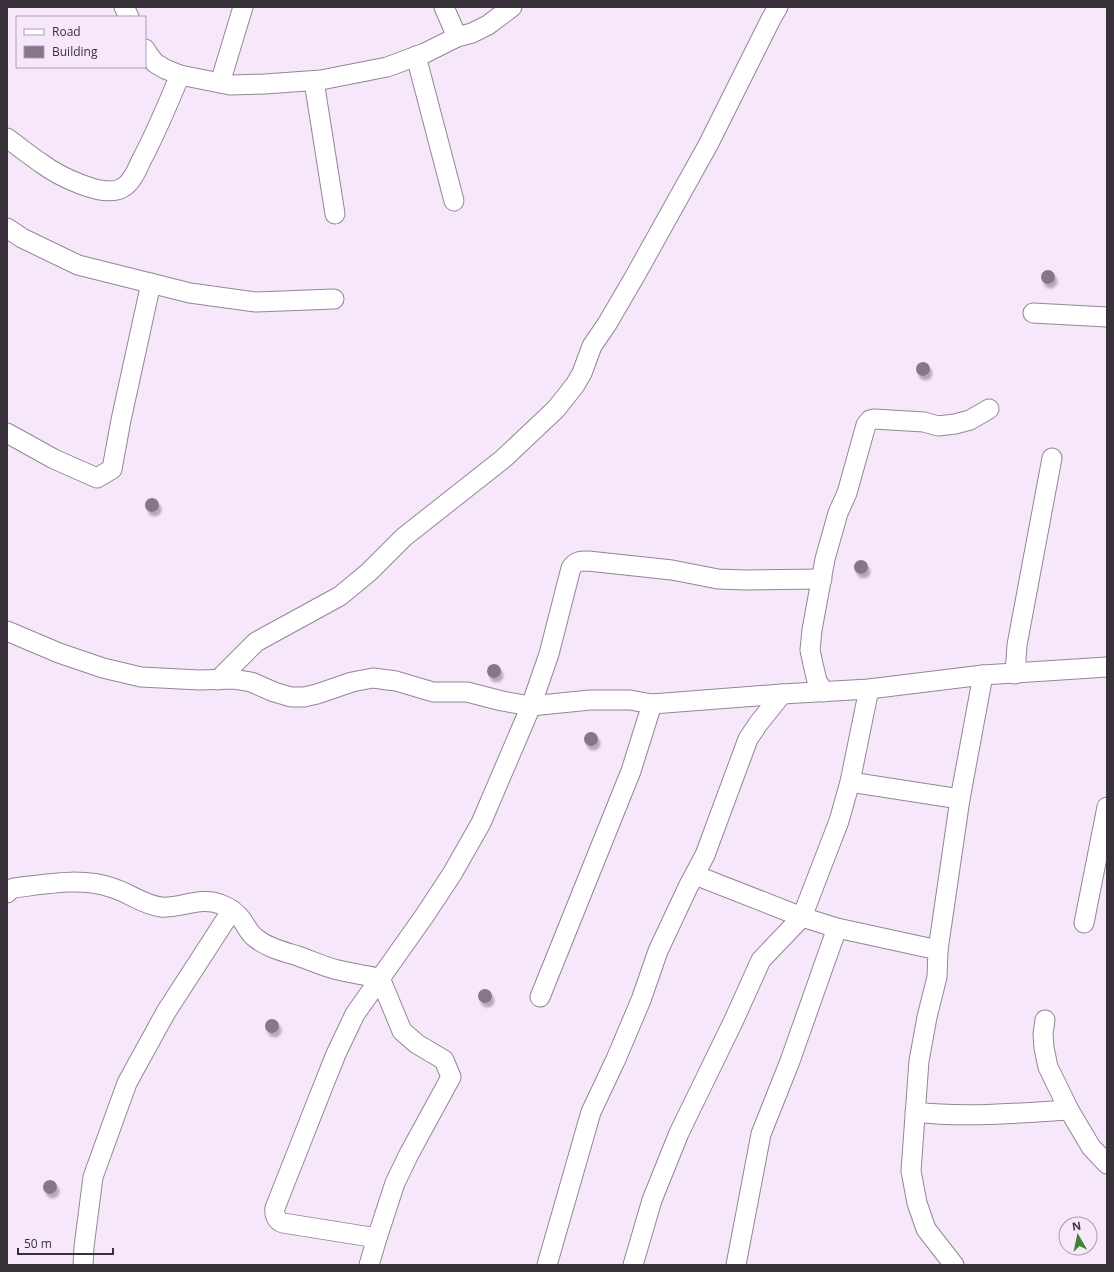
<svg xmlns="http://www.w3.org/2000/svg" width="1114" height="1272" font-family="'Open Sans',sans-serif">
<style>
.building{fill:#857788;filter:url(#shadow)}
.lines{fill:none;stroke-linecap:round;stroke-linejoin:round}
.minor-casing{stroke:#948597;stroke-width:21}
.minor{stroke:#fff;stroke-width:19}
</style>
<defs>
<filter id="shadow"><feDropShadow dx="2.5" dy="4.5" stdDeviation="1" flood-color="#0004"/></filter>
</defs>
<rect width="100%" height="100%" fill="#f7e7fa"/>
<!-- building -->
<g class="building">
<circle cx="1048" cy="277" r="7"/>
<circle cx="923" cy="369" r="7"/>
<circle cx="152" cy="505" r="7"/>
<circle cx="861" cy="567" r="7"/>
<circle cx="494" cy="671" r="7"/>
<circle cx="591" cy="739" r="7"/>
<circle cx="485" cy="996" r="7"/>
<circle cx="272" cy="1026" r="7"/>
<circle cx="50" cy="1187" r="7"/>
</g>
<g class="lines">
<defs>
<g id="minor">
<polyline points="124,7 129,17"/>
<polyline points="444,7 457,37"/>
<polyline points="145,49 148,54 155,63 165,69 180,75 230,85 265,84 321,80 387,67 425,53 457,37 472,33 488,25 512,7"/>
<polyline points="416,56 454,201"/>
<polyline points="314,81 335,214"/>
<polyline points="220,83 243,7"/>
<path d="M7 138C18 146 29 155 41 163 57 175 103 199 122 188 131 184 137 170 141 161 156 133 168 104 180 75"/>
<polyline points="7,228 22,238 78,265 190,293 256,302 334,299"/>
<polyline points="1033,313 1107,317"/>
<polyline points="7,433 54,459 97,478 112,469 121,420 151,283"/>
<polyline points="7,631 59,653 103,668 141,677 200,680 233,679 251,682 274,692 291,697 304,697 317,694 352,682 373,678 396,681 433,692 467,692 502,701 531,706 590,700 630,700 652,704 782,694 869,689 983,675 1107,667"/>
<polyline points="1015,674 1017,645 1052,458"/>
<polyline points="218,680 256,642 340,596 369,572 404,537 503,459 556,409 575,385 582,373 592,346 607,324 635,276 708,145 771,19 778,7"/>
<polyline points="824,692 817,681 813,664 810,650 812,630 825,559 838,513 847,493 866,425 870,420 874,419 924,422 938,426 955,424 970,420 989,409"/>
<polyline points="850,782 960,799"/>
<polyline points="695,875 802,917 837,928 938,950"/>
<path d="M7 893 11 889 14 888C47 884 81 877 113 888 129 893 144 905 161 907 180 909 201 896 220 904 228 907 237 913 242 920 247 927 249 934 257 939 268 948 285 952 298 956 312 961 325 967 338 970 352 973 366 976 380 978"/>
<polyline points="1084,923 1107,807"/>
<polyline points="540,997 631,771 652,704"/>
<polyline points="1045,1020 1043,1034 1044,1048 1048,1067 1069,1110 1091,1147 1107,1164"/>
<path d="M915 1112C966 1118 1018 1113 1069 1110"/>
<path d="M377 1238 283 1223C276 1221 274 1214 275 1208L322 1089 336 1054 355 1014 425 915 452 874 481 823 531 706 549 654 571 568C576 561 580 561 588 561L672 570 718 579 745 580 822 579"/>
<polyline points="83,1265 84,1247 93,1177 127,1083 166,1012 232,910"/>
<polyline points="369,1265 377,1238 395,1183 409,1154 451,1077 444,1060 417,1044 402,1031 380,978"/>
<polyline points="547,1265 591,1112 616,1059 641,1000 658,951 688,887 705,855 748,739 758,724 782,694"/>
<polyline points="633,1265 652,1200 679,1133 733,1022 761,960 802,917 839,821 850,782 869,689"/>
<polyline points="736,1265 761,1134 790,1061 837,928"/>
<polyline points="954,1265 926,1229 917,1203 911,1171 919,1061 927,1017 937,977 938,950 960,799 983,675"/>
</g>
</defs>
<!-- minor casing -->
<use href="#minor" class="minor-casing"/>
<!-- minor -->
<use href="#minor" class="minor"/>
</g>
<!-- border -->
<rect width="1114" height="1272" fill="none" stroke="#383139" stroke-width="16"/>
<!-- legend -->
<rect x="16" y="16" width="130" height="52" fill="#f7e7fa" stroke="#ab9ead"/>
<rect x="24" y="29" width="20" height="6" fill="#ffffff" stroke="#ab9ead"/>
<text x="52" y="36" font-size="12" fill="#383139">Road</text>
<rect x="24" y="46" width="20" height="12" fill="#857788" stroke="#ab9ead"/>
<text x="52" y="56" font-size="12" fill="#383139">Building</text>
<!-- north arrow -->
<g transform="translate(1078 1236) rotate(351)"><circle r="19" fill="#f7e7fa" stroke="#ab9ead"/>
<path d="M0-3L7 15L0 10L-7 15Z" fill="#3b852c"/>
<text y="-6" font-size="11" font-weight="bold" text-anchor="middle" fill="#383139">N</text>
</g>
<!-- scale -->
<path d="M18 1248v6h95v-6" fill="none" stroke="#383139" stroke-width="2"/>
<text x="24" y="1248" font-size="12" fill="#383139" stroke="#f7e7fa" stroke-width="3" paint-order="stroke">50 m</text>
</svg>
